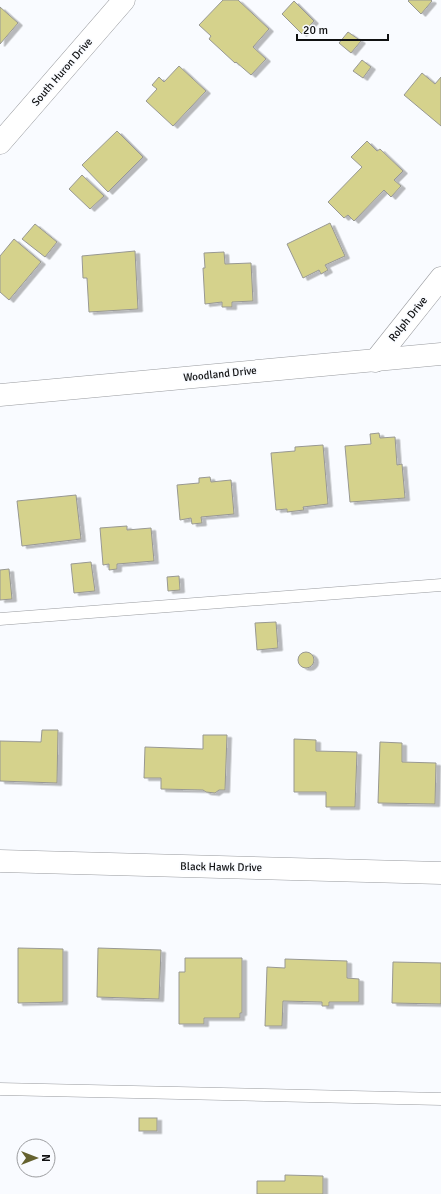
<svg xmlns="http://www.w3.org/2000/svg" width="441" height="1194" font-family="Signika,sans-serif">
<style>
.building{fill:#d5d28c;stroke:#989893;filter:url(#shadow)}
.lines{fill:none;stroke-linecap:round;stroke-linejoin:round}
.lane-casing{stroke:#999b9f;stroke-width:13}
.street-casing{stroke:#999b9f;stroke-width:23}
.lane{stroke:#fff;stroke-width:12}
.street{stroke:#fff;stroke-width:22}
.labels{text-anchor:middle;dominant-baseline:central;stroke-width:3;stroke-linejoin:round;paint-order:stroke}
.street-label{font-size:11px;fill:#101112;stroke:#f9fbff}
</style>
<defs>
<filter id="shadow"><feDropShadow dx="4.5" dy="2.5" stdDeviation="0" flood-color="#0004"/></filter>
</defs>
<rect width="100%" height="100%" fill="#f9fbff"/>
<!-- building -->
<g class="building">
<polygon points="223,0 238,0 269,29 253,47 266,59 251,75 236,62 235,63 209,39 211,36 199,25"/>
<polygon points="409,0 431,0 432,1 421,14 408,1"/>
<polygon points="294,1 314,21 302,34 282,14"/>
<polygon points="0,7 18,23 0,44"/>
<polygon points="348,32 361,41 351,53 339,43"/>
<polygon points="362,60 371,67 363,78 353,71"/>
<polygon points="179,66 206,91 173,126 146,101 157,89 152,85 159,77 164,82"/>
<polygon points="422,73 435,84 441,77 441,126 404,95"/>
<polygon points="117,131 143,157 108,192 82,165"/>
<polygon points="367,141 377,151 380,149 403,171 394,180 401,186 391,197 384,190 354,221 348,215 344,218 328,202 362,167 351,157"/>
<polygon points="82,175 104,196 90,209 69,189"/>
<polygon points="330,223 345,256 325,265 328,270 321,274 319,270 303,278 287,244"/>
<polygon points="35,224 57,242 45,257 22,239"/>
<polygon points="14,239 41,262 9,300 0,292 0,256"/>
<polygon points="135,251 138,309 89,312 87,278 83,278 82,256"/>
<polygon points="224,252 225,264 251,263 253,301 232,302 232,307 222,307 222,302 205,304 203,268 205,268 204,253"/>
<polygon points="379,433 380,438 395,437 397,465 402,464 405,498 350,502 345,446 371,444 370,434"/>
<polygon points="323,445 328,504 303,507 304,510 287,512 287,509 276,510 271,453 295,451 295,447"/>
<polygon points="210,477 211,482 231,480 234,514 201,517 202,523 192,524 191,518 180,520 177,485 199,483 199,478"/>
<polygon points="76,495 81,539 22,546 17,501"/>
<polygon points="127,526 127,530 151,528 154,561 117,564 117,569 109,570 109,564 103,565 100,528"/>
<polygon points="91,562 95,591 74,593 71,564"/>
<polygon points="9,569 12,599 0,600 0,570"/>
<polygon points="179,576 180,590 168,591 167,577"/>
<polygon points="276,622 278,648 257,650 255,623"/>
<circle cx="306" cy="660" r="8"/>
<polygon points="42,730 58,730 57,783 0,781 0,741 41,742"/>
<polygon points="203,735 227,735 225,790 219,790 215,793 206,792 203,790 161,789 161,778 144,778 145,747 203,749"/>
<polygon points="294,739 316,740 316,751 357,752 355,807 326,807 326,792 294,792"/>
<polygon points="380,742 402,743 402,762 436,763 435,804 378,803"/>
<polygon points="18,948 63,949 63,1002 18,1003"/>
<polygon points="98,948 161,950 159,999 97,997"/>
<polygon points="185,958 242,958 242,1013 240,1013 240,1018 204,1018 204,1024 179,1024 179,972 185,972"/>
<polygon points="285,959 347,961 347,978 359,979 359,1002 329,1002 329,1006 322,1006 322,1002 283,1001 282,1026 265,1026 267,967 285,968"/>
<polygon points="393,962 441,963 441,1004 392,1003"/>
<rect x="139" y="1118" width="18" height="13"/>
<polygon points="285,1175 323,1176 323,1194 257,1194 257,1181 285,1181"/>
</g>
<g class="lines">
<defs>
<g id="lane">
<polyline points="0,619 441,585"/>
<polyline points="0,1089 441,1099"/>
</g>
<g id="street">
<polyline points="0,143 124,0"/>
<polyline points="375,361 441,278"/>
<polyline points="0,395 441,354"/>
<polyline points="0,861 441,873"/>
</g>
</defs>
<!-- lane casing -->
<use href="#lane" class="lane-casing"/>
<!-- street casing -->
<use href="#street" class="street-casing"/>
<!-- lane -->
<use href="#lane" class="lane"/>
<!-- street -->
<use href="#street" class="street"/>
</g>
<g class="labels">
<!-- street labels -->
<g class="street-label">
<text transform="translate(62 72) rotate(-49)">South Huron Drive</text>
<text transform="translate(408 319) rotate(-51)">Rolph Drive</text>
<text transform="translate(220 374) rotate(-6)">Woodland Drive</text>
<text transform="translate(221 867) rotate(1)">Black Hawk Drive</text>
</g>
</g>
<!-- north arrow -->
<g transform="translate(36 1158) rotate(90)"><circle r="19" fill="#f9fbff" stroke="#9c9da0"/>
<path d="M0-3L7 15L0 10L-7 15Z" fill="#65622f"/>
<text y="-6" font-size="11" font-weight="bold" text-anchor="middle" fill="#101112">N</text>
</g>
<!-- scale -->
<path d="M297 34v6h91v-6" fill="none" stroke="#101112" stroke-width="2"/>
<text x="303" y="34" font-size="12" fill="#101112" stroke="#f9fbff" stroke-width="3" paint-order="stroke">20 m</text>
</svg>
